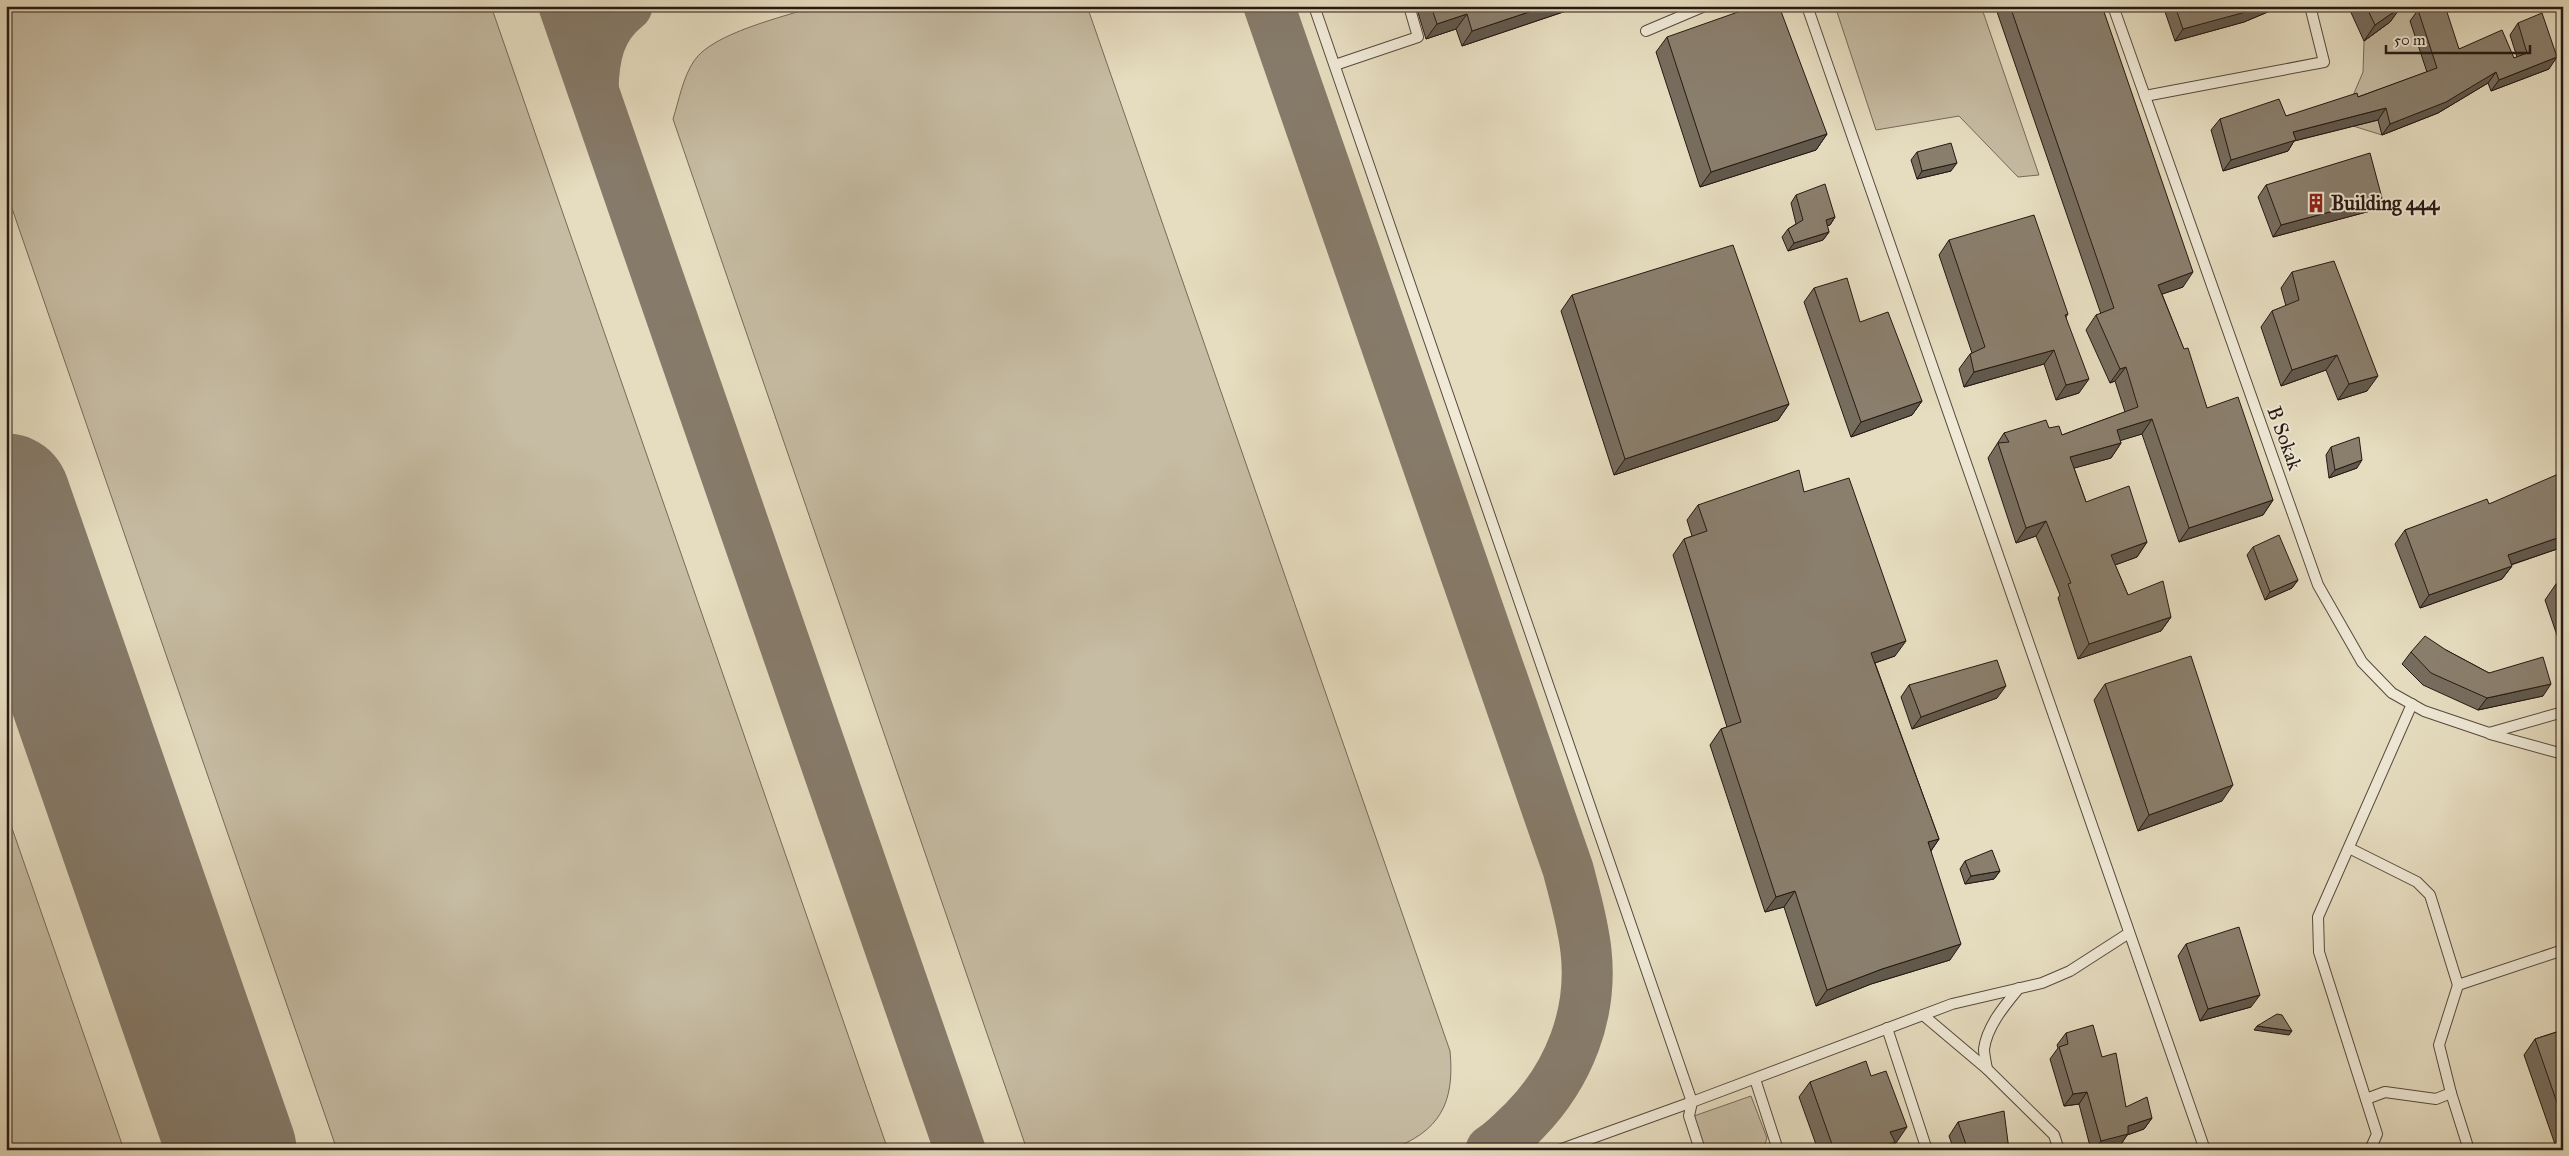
<svg xmlns="http://www.w3.org/2000/svg" width="2569" height="1156" font-family="'IM FELL Great Primer',serif">
<style>
.green{fill:#c6bca3;stroke:#766a5b}
.lines{fill:none;stroke-linecap:round;stroke-linejoin:round}
.taxiway{stroke:#867b6a;stroke-width:51}
.runway{stroke:#867b6a;stroke-width:129}
.lane-casing{stroke:#574a3e;stroke-width:12}
.lane{stroke:#efe9d6;stroke-width:10}
.wall{fill:#776d5e;stroke:#271913}
.shaded-wall{fill:#61594c;stroke:#271913}
.building{fill:#8a7f6d;stroke:#271913}
.labels{text-anchor:middle;dominant-baseline:central;stroke-width:4;stroke-linejoin:round;paint-order:stroke}
.poi-label{font-size:20px;font-weight:bold;fill:#271913;stroke:#efe9d6;text-anchor:start}
.street-label{font-size:20px;fill:#271913;stroke:#efe9d6}
</style>
<rect width="100%" height="100%" fill="#e6ddc0"/>
<filter id="stains"><feTurbulence type="fractalNoise" baseFrequency=".004" numOctaves="4"/><feColorMatrix values="0 0 0 0 .2 0 0 0 0 .09 0 0 0 0 .02 0 0 0 .5 -.17"/></filter>
<radialGradient id="worn" r=".72"><stop offset=".6" stop-color="#630" stop-opacity="0"/><stop offset="1" stop-color="#630" stop-opacity=".3"/></radialGradient>
<!-- green -->
<g class="green">
<polygon points="6,6 491,6 888,1150 337,1150 6,191"/>
<path d="M816 6H1087L1450 1051C1455 1103 1440 1132 1389 1150H1027L673 119C679 100 683 77 694 61 712 33 784 17 816 6Z"/>
<polygon points="1835,6 1981,6 2039,175 2018,177 1959,116 1876,130"/>
<polygon points="2384,6 2426,6 2429,15 2429,80 2374,100 2382,135 2353,126 2349,105 2363,72 2364,41 2390,22"/>
<polygon points="6,811 124,1150 6,1150"/>
<polygon points="1751,1096 1767,1138 1763,1150 1705,1150 1694,1116"/>
</g>
<g class="lines">
<!-- taxiway -->
<g class="taxiway">
<polyline points="564,6 960,1150"/>
<path d="M1269 6 1568 869C1575 896 1583 923 1586 951 1593 1014 1569 1075 1525 1120 1514 1131 1504 1142 1491 1150"/>
<path d="M593 89C594 56 599 28 627 6"/>
</g>
<!-- runway -->
<polyline class="runway" points="6,498 232,1150"/>
<defs>
<g id="lane">
<polyline points="1314,6 1692,1102 1952,1004 2042,983 2070,971 2129,933"/>
<polyline points="1807,6 2205,1150"/>
<polyline points="2113,6 2318,585 2362,662 2392,693 2424,711 2489,733 2563,712"/>
<polyline points="1646,31 1705,6"/>
<polyline points="1335,65 1418,37 1409,6"/>
<polyline points="2145,96 2324,62 2310,6"/>
<polyline points="2490,734 2563,754"/>
<polyline points="2349,848 2417,882 2430,895 2458,985"/>
<polyline points="1923,1015 1987,1069 2054,1135 2059,1150"/>
<polyline points="1887,1028 1927,1150"/>
<path d="M1987 1069C1986 1063 1984 1055 1984 1049 1987 1026 2005 1005 2019 988"/>
<polyline points="1755,1079 1778,1150"/>
<polyline points="2451,1093 2469,1150"/>
<polyline points="2366,1099 2385,1092 2436,1099 2451,1093 2439,1045 2458,985 2563,950"/>
<polyline points="1692,1102 1689,1116 1700,1150"/>
<polyline points="1559,1150 1692,1102"/>
<polyline points="2370,1150 2377,1134 2319,952 2318,917 2412,704"/>
</g>
</defs>
<!-- lane casing -->
<use href="#lane" class="lane-casing"/>
<!-- lane -->
<use href="#lane" class="lane"/>
</g>
<!-- wall -->
<g class="wall">
<polygon points="1416,6 1581,6 1462,46 1456,29 1426,39"/>
<polygon points="1995,6 2102,6 2183,287 2162,294 2207,408 2273,500 2263,515 2179,542 2142,434 2120,440 2121,443 2111,458 2074,468 2086,502 2147,542 2137,557 2115,565 2128,595 2171,617 2161,631 2078,659 2058,598 2060,595 2036,536 2016,543 1988,458 2004,433 2049,428 2062,435 2125,412 2115,381 2110,383 2086,330 2096,315 2101,314"/>
<polygon points="2163,6 2282,6 2244,22 2175,41"/>
<polygon points="2348,6 2401,6 2390,22 2364,41"/>
<polygon points="2418,10 2459,49 2514,58 2517,57 2510,35 2518,23 2549,69 2491,91 2488,83 2438,113 2382,135 2378,120 2294,141 2288,151 2223,171 2211,130 2220,119 2286,116 2358,97 2427,72 2410,21"/>
<polygon points="1667,37 1827,134 1816,150 1700,187 1656,52"/>
<polygon points="1917,152 1951,171 1917,179 1911,160"/>
<polygon points="2266,185 2374,210 2273,237 2258,197"/>
<polygon points="1796,195 1835,217 1830,225 1827,226 1829,232 1823,240 1788,251 1782,237 1788,229 1796,224 1791,203"/>
<polygon points="1949,240 2068,314 2066,317 2079,393 2056,400 2044,364 1964,387 1959,369 1970,354 1972,353 1939,255"/>
<polygon points="2292,272 2367,391 2338,400 2326,370 2281,386 2261,327 2272,311 2286,306 2281,288"/>
<polygon points="1814,288 1860,322 1922,401 1912,415 1851,437 1804,302"/>
<polygon points="1572,295 1789,404 1778,420 1614,475 1561,311"/>
<polygon points="2331,447 2357,468 2329,478 2326,455"/>
<polygon points="1804,492 1895,656 1875,663 1939,839 1931,851 1950,960 1871,984 1816,1006 1784,907 1765,912 1710,745 1721,729 1727,727 1673,555 1684,539 1692,536 1687,520 1698,505"/>
<polygon points="2489,504 2563,547 2511,565 2512,566 2502,579 2420,608 2395,544 2405,530"/>
<polygon points="2253,547 2298,580 2292,588 2265,600 2247,555"/>
<polygon points="2563,582 2563,653 2545,600 2556,584"/>
<polygon points="2446,650 2489,673 2543,696 2478,710 2423,685 2402,664 2411,652"/>
<polygon points="2105,684 2222,801 2138,831 2094,700"/>
<polygon points="1909,685 1997,698 1912,729 1901,697"/>
<polygon points="1965,861 2000,871 1994,879 1965,884 1960,869"/>
<polygon points="2186,944 2251,1007 2200,1021 2178,956"/>
<polygon points="2563,1030 2563,1150 2557,1150 2524,1055 2535,1039"/>
<polygon points="2066,1033 2102,1057 2126,1107 2152,1118 2144,1129 2127,1135 2120,1146 2105,1150 2091,1150 2079,1104 2064,1106 2050,1059 2058,1048 2057,1045"/>
<polygon points="1871,1076 1896,1143 1894,1144 1889,1150 1818,1150 1799,1097 1810,1082"/>
<polygon points="1958,1122 2009,1150 1954,1150 1949,1136"/>
</g>
<!-- shaded-wall -->
<g class="shaded-wall">
<polygon points="1547,6 1581,6 1462,46 1472,31"/>
<polygon points="2262,6 2282,6 2244,22 2175,41 2183,29"/>
<polygon points="2401,7 2390,22 2364,41 2375,25"/>
<polygon points="1467,14 1456,29 1426,39 1437,24"/>
<polygon points="2557,57 2549,69 2491,91 2499,80"/>
<polygon points="2496,72 2488,83 2438,113 2382,135 2390,124"/>
<polygon points="2386,108 2378,120 2294,141 2288,151 2223,171 2231,160 2293,132"/>
<polygon points="1827,134 1816,150 1700,187 1711,172"/>
<polygon points="1957,163 1951,171 1917,179 1922,171"/>
<polygon points="2382,198 2374,210 2273,237 2281,225"/>
<polygon points="1835,217 1830,225 1820,228 1826,220"/>
<polygon points="1829,232 1823,240 1788,251 1794,243"/>
<polygon points="2193,272 2183,287 2148,299 2158,285"/>
<polygon points="2054,350 2044,364 1964,387 1974,372"/>
<polygon points="2337,355 2326,370 2281,386 2292,370"/>
<polygon points="2126,367 2115,381 2110,383 2120,369"/>
<polygon points="2378,376 2367,391 2338,400 2349,384"/>
<polygon points="2089,379 2079,393 2056,400 2066,385"/>
<polygon points="1922,401 1912,415 1851,437 1861,422"/>
<polygon points="1789,404 1778,420 1614,475 1625,459"/>
<polygon points="2152,419 2142,434 2106,445 2117,430"/>
<polygon points="2121,443 2111,458 2060,472 2070,457"/>
<polygon points="2362,460 2357,468 2329,478 2335,470"/>
<polygon points="2273,500 2263,515 2179,542 2189,528"/>
<polygon points="2046,521 2036,536 2016,543 2026,528"/>
<polygon points="2563,536 2563,547 2498,569 2508,555"/>
<polygon points="2147,542 2137,557 2101,570 2111,555"/>
<polygon points="2512,566 2502,579 2420,608 2429,595"/>
<polygon points="2298,580 2292,588 2265,600 2270,592"/>
<polygon points="2171,617 2161,631 2078,659 2089,644"/>
<polygon points="1906,641 1895,656 1860,668 1871,653"/>
<polygon points="2551,684 2543,696 2478,710 2487,698"/>
<polygon points="2006,686 1997,698 1912,729 1921,717"/>
<polygon points="2233,785 2222,801 2138,831 2149,815"/>
<polygon points="1939,839 1928,855 1928,842"/>
<polygon points="2000,871 1994,879 1965,884 1971,876"/>
<polygon points="1795,891 1784,907 1765,912 1776,897"/>
<polygon points="1961,944 1950,960 1871,984 1816,1006 1827,990 1882,969"/>
<polygon points="2260,995 2251,1007 2200,1021 2208,1009"/>
<polygon points="2257,1026 2292,1031 2289,1035 2254,1030"/>
<polygon points="2087,1092 2079,1104 2064,1106 2073,1094"/>
<polygon points="2152,1118 2144,1129 2127,1135 2120,1146 2105,1150 2095,1150 2101,1141 2128,1126"/>
<polygon points="1907,1127 1896,1143 1894,1144 1889,1150 1872,1150 1890,1132"/>
</g>
<!-- building -->
<g class="building">
<polygon points="1431,6 1547,6 1472,31 1467,14 1437,24"/>
<polygon points="1755,6 1779,6 1827,134 1711,172 1667,37"/>
<polygon points="2010,6 2102,6 2193,272 2158,285 2184,349 2188,348 2207,408 2238,397 2273,500 2189,528 2152,419 2117,430 2121,443 2070,457 2086,502 2129,486 2147,542 2111,555 2128,595 2163,581 2171,617 2089,644 2068,584 2071,583 2046,521 2026,528 1998,443 2009,442 2004,433 2046,420 2049,428 2059,426 2062,435 2138,407 2126,367 2120,369 2096,315 2114,308"/>
<polygon points="2175,6 2262,6 2253,10 2183,29"/>
<polygon points="2366,6 2401,6 2401,7 2375,25"/>
<polygon points="2429,6 2445,6 2459,49 2502,30 2514,58 2527,53 2518,23 2542,13 2557,57 2499,80 2496,72 2446,102 2390,124 2386,108 2293,132 2296,140 2231,160 2220,119 2279,99 2286,116 2357,93 2358,97 2437,68 2418,10"/>
<polygon points="1951,143 1957,163 1922,171 1917,152"/>
<polygon points="2370,153 2382,198 2281,225 2266,185"/>
<polygon points="1825,184 1835,217 1826,220 1829,232 1794,243 1788,229 1803,220 1796,195"/>
<polygon points="2034,215 2068,314 2065,315 2089,379 2066,385 2054,350 1974,372 1970,354 1985,347 1949,240"/>
<polygon points="1733,245 1789,404 1625,459 1572,295"/>
<polygon points="2334,261 2378,376 2349,384 2337,355 2292,370 2272,311 2299,300 2292,272"/>
<polygon points="1847,278 1860,322 1888,312 1922,401 1861,422 1814,288"/>
<polygon points="2359,437 2362,460 2335,470 2331,447"/>
<polygon points="1799,470 1804,492 1849,478 1906,641 1871,653 1939,839 1928,842 1961,944 1882,969 1827,990 1795,891 1776,897 1721,729 1741,722 1684,539 1707,531 1698,505"/>
<polygon points="2563,472 2563,536 2508,555 2512,566 2429,595 2405,530 2487,499 2489,504"/>
<polygon points="2279,535 2298,580 2270,592 2253,547"/>
<polygon points="2563,582 2563,604 2556,584"/>
<polygon points="2425,636 2446,650 2489,673 2543,657 2551,684 2487,698 2431,673 2411,652"/>
<polygon points="2191,656 2233,785 2149,815 2105,684"/>
<polygon points="1997,660 2006,686 1921,717 1909,685"/>
<polygon points="1992,850 2000,871 1971,876 1965,861"/>
<polygon points="2239,927 2260,995 2208,1009 2186,944"/>
<polygon points="2277,1014 2282,1015 2292,1031 2257,1026"/>
<polygon points="2093,1025 2102,1057 2116,1053 2126,1107 2147,1097 2152,1118 2128,1126 2128,1134 2101,1141 2087,1092 2073,1094 2059,1047 2068,1044 2066,1033"/>
<polygon points="2563,1030 2563,1120 2535,1039"/>
<polygon points="1866,1061 1871,1076 1886,1071 1907,1127 1890,1132 1895,1142 1872,1150 1834,1150 1810,1082"/>
<polygon points="2004,1111 2009,1150 1968,1150 1958,1122"/>
</g>
<!-- icons -->
<defs>
<symbol id="building-bare" viewBox="-9 -9 18 18"><path d="M-4-6H4V6H1V3H-1V6H-4ZM-2.5-4.3h1.7v1.8h-1.7ZM.8-4.3h1.7v1.8H.8ZM-2.5-1h1.7V.8h-1.7ZM.8-1h1.7V.8H.8Z" fill="#8f2418" stroke="#efe9d6" stroke-width="2.5" paint-order="stroke"/></symbol>
</defs>
<g fill-rule="evenodd">
<use href="#building-bare" x="2302" y="189" width="28" height="28"/>
</g>
<g class="labels">
<!-- poi labels -->
<g class="poi-label">
<text x="2331" y="203">Building 444</text>
</g>
<!-- street labels -->
<g class="street-label">
<text transform="translate(2285 438) rotate(70)">B Sokak</text>
</g>
</g>
<!-- margin -->
<rect width="2569" height="1156" fill="none" stroke="#e6ddc0" stroke-width="25"/>
<rect x="8" y="8" width="2554" height="1141" fill="none" stroke="#271913" stroke-width="2.5"/>
<rect x="12" y="12" width="2544" height="1131" fill="none" stroke="#271913"/>
<!-- scale -->
<path d="M2386 45v8h144v-8" fill="none" stroke="#271913" stroke-width="2.5"/>
<text x="2394" y="45" font-size="15" fill="#271913" stroke="#efe9d6" stroke-width="4" paint-order="stroke">50 m</text>
<rect width="100%" height="100%" filter="url(#stains)"/>
<rect width="100%" height="100%" fill="url(#worn)"/>
</svg>
